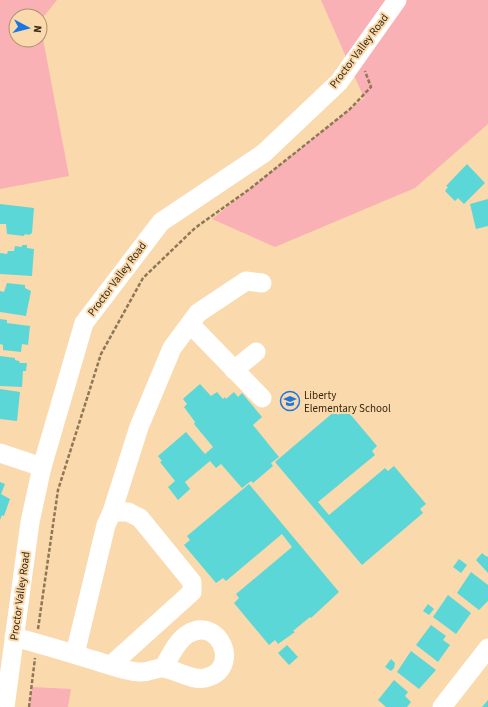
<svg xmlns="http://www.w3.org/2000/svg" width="488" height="707" font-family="'Source Sans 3',sans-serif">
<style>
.green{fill:#f9b1b5}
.building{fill:#5cd7d8}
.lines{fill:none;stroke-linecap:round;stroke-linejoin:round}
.path{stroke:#8e7756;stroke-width:2.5;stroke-dasharray:4 2;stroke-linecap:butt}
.minor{stroke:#fff;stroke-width:19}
.labels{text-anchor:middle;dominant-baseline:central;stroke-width:4;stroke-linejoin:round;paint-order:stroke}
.street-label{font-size:11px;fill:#35260e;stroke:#fad9ac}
.poi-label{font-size:11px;fill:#35260e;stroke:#fad9ac;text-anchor:start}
</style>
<rect width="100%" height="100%" fill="#fad9ac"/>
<!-- green -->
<g class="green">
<polygon points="0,0 57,0 40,21 40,16 16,16 16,40 40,40 40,23 69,176 0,189"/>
<polygon points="321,0 488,0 488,124 415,188 275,247 212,219 364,98"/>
<polygon points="32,687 71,689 68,707 29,707"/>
</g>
<!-- building -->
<g class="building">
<polygon points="467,164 485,183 464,204 458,198 455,201 445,191 448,187 446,186"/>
<polygon points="488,199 488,226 476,229 470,204"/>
<polygon points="0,204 34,208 32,233 29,235 25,234 24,236 7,234 6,224 0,224"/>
<polygon points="22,245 27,245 27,248 34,249 32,276 0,274 0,253 7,254 8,251 14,251 15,246 22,247"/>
<polygon points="7,283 25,285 25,288 31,291 26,316 0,312 0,291 4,292"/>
<polygon points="0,319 7,320 7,323 30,326 28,345 22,344 21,352 3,350 3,345 0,344"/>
<polygon points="0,356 15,358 15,360 19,361 20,363 27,363 26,371 23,371 22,387 0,386"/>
<polygon points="200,384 211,396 217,392 223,399 225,397 226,399 234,392 238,397 242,393 262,417 253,425 279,457 271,463 273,466 253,483 251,481 242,488 221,464 216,468 210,461 185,482 190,489 178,500 168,487 175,481 160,462 162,461 158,456 186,432 205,454 213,447 194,424 195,422 184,407 187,404 183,399 185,397"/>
<polygon points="0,389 20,392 17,421 0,419"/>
<polygon points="345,408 377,446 372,451 375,455 318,502 329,515 385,468 388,471 394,466 426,504 420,509 423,513 362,565 275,462 335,411 338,415"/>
<polygon points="0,482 5,484 1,494 10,499 4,516 2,515 0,520"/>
<polygon points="249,484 339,592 311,618 310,617 293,631 295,632 278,644 275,640 269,645 234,603 239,598 236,594 292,547 282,534 226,581 223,578 216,583 184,545 190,540 187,536"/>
<polygon points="482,553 487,557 488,556 488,573 476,560"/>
<polygon points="459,559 467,565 461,573 453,567"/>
<polygon points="471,572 488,585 488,601 479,610 457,593"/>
<polygon points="448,595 471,613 456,634 433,617"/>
<polygon points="428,604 434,609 429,615 423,611"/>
<polygon points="431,625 446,636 443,640 450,645 438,662 416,645"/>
<polygon points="287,645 298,657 289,665 278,653"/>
<polygon points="411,651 436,670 419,689 397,672"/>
<polygon points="391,659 395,663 394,668 391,671 385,667"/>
<polygon points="394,680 408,692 405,696 411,702 407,707 386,707 378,700"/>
<polygon points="488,700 488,707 482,707"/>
</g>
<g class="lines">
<!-- path -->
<g class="path">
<polyline points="38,629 58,490 101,354 143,278 195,228 251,188 350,109 371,87 365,71"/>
<polyline points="29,707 35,658"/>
</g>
<!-- minor -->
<g class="minor">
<polyline points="190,324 262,398"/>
<polyline points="234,370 256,352"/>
<polyline points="0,453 42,467"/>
<polyline points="112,512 139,427 172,348 198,313 246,281 262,283"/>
<path d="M14 637C41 644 67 652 93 660 108 664 125 672 140 672 148 673 156 667 164 668 177 670 192 681 205 678 243 669 219 615 188 634 177 640 170 657 163 668"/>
<polyline points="75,654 106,525 112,512 128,512 140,518 192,582 192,592 111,665"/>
<polyline points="5,707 30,522 42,467 84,323 161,222 264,153 339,82 397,0"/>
<polyline points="442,707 488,648"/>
</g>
</g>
<!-- icons -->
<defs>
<symbol id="school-ring" viewBox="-11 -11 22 22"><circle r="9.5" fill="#fad9ac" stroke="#1c76df" stroke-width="1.5"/><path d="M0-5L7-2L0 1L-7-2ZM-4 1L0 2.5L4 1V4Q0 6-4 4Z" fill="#1c76df"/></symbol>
</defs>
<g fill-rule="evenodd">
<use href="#school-ring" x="279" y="390" width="22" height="22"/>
</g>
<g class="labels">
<!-- street labels -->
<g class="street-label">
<text transform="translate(359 51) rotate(-53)">Proctor Valley Road</text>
<text transform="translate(117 279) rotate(-53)">Proctor Valley Road</text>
<text transform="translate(20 596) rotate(-82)">Proctor Valley Road</text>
</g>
<!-- poi labels -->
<g class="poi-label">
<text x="304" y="395">Liberty<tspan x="304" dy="13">Elementary School</tspan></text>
</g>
</g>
<!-- north arrow -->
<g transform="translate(28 28) rotate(97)"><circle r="19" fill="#fad9ac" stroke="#ab916d"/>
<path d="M0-3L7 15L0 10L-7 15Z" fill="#1c76df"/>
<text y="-6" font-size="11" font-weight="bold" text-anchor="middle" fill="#35260e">N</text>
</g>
</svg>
